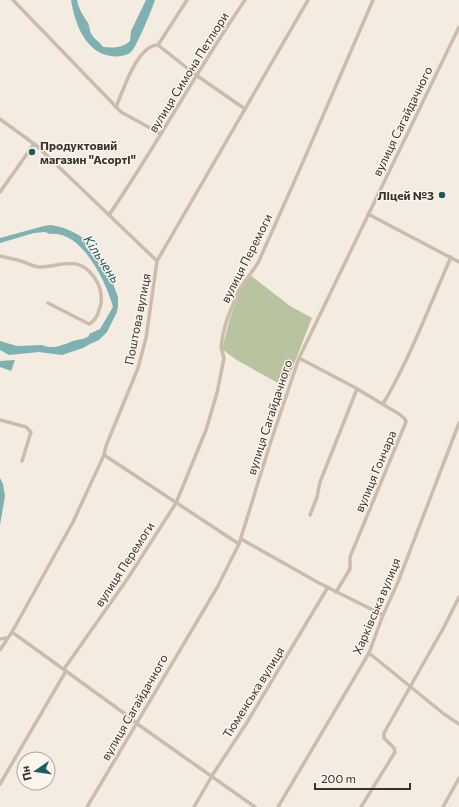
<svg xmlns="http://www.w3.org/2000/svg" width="459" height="807" font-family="Commissioner,sans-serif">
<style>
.green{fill:#b8c4a0}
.water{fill:#7fb0b2}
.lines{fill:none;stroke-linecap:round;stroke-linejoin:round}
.street{stroke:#cdbbac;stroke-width:3.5}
.poi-dot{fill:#1f5a5e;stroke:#fbf5ee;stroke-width:1.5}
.labels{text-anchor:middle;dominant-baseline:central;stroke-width:3;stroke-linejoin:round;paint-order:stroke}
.street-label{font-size:12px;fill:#3b302b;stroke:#fbf5ee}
.poi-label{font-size:12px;font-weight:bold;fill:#3b302b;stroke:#fbf5ee;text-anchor:start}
.water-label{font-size:13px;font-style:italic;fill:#1f5a5e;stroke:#fbf5ee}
</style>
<rect width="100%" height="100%" fill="#f4ebe1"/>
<!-- green -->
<polygon class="green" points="250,275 290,306 312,318 285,387 235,359 222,349 230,318 241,288"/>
<!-- water -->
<g class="water">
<path d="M71 0H77C79 10 83 15 88 23 90 27 89 31 92 35 95 40 100 42 103 47 114 48 122 48 130 41L131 31 146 0H155C152 9 136 49 130 53 125 56 117 57 111 56 85 52 75 24 71 0Z"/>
<path d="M51 225C68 228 80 234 92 246L91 250 97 261 103 269 111 278 118 297V306L117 312 107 332 99 340 90 344 83 348 62 355 39 352 9 355 0 350V341L17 346 42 345C52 350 63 345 73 341 79 339 83 340 89 336V334L100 329 113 307C106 282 82 230 50 234L45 232 34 233 0 243V238L44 226Z"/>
<polygon points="15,360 11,371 0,367 0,361"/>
<polygon points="0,478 3,484 5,496 0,525"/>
</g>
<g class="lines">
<!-- street -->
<g class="street">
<polyline points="13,0 121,112 161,134"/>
<polyline points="158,45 196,75 245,109"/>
<path d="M116 107C123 91 137 45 158 45L187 0"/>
<polyline points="0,119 37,146 157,261"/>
<polyline points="0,192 34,144"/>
<polyline points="368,214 459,262"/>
<path d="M109 215C157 145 197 70 245 0"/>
<path d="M0 256C7 258 14 259 21 261 27 263 32 266 38 267 62 267 77 254 94 277 100 285 102 294 101 303 99 311 97 320 89 324L48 303"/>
<polyline points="299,358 354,387 399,414 405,419 406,422 350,557 350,569 336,592"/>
<path d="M383 404C410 358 429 307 451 257"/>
<polyline points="0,420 26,427 31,432 22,461"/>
<polyline points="104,455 239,544"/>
<polyline points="310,515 317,497 320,482 357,389"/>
<polyline points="241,539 319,583 383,615"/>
<polyline points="12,632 128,716 136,723 255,807"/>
<polyline points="0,639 7,638"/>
<polyline points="0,650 12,632 73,522 104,455 106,446 138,368 146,338 157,261 308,0"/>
<polyline points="369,653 444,714 459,724"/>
<polyline points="64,669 128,578 176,503 206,430 217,393 224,358 221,347 223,334 227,319 239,290 258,263 303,162 373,0"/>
<polyline points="0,784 66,671"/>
<polyline points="87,807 218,586 239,544 270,444 299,358 459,27"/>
<polyline points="194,807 213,774 246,724 328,587"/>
<polyline points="278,807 369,653 383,615 398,582 459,423"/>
<polyline points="361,807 395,752 394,748 384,738 384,733 444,627 459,597"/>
<polyline points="443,807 459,778"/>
</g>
</g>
<!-- markers -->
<g class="poi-dot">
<circle cx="32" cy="152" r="4"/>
<circle cx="442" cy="195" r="4"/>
</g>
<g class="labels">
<!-- street labels -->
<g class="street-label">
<text transform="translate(188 72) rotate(-58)">вулиця Симона Петлюри</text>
<text transform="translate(402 121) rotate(-64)">вулиця Сагайдачного</text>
<text transform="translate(246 258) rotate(-63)">вулиця Перемоги</text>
<text transform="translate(137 319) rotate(-79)">Поштова вулиця</text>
<text transform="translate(269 417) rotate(-72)">вулиця Сагайдачного</text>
<text transform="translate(375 471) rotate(-67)">вулиця Гончара</text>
<text transform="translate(124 564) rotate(-57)">вулиця Перемоги</text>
<text transform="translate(376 606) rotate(-67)">Харківська вулиця</text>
<text transform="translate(253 692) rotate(-58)">Тюменська вулиця</text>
<text transform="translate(134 707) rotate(-60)">вулиця Сагайдачного</text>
</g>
<!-- poi labels -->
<g class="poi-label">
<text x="40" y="145">Продуктовий<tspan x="40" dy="14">магазин "Асорті"</tspan></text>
<text x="434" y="195" text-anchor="end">Ліцей №3</text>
</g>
<!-- water labels -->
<g class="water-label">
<text transform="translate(102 259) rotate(56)">Кільчень</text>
</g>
</g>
<!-- north arrow -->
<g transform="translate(36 771) rotate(257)"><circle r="19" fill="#fbf5ee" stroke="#aea6a0"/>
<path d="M0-3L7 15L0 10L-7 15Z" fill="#1f5a5e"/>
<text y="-6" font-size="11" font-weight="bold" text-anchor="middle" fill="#3b302b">Пн</text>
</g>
<!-- scale -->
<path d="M315 783v6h95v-6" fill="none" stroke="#3b302b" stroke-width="2"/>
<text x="321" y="783" font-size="12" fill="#3b302b" stroke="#fbf5ee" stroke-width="3" paint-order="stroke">200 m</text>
</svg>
